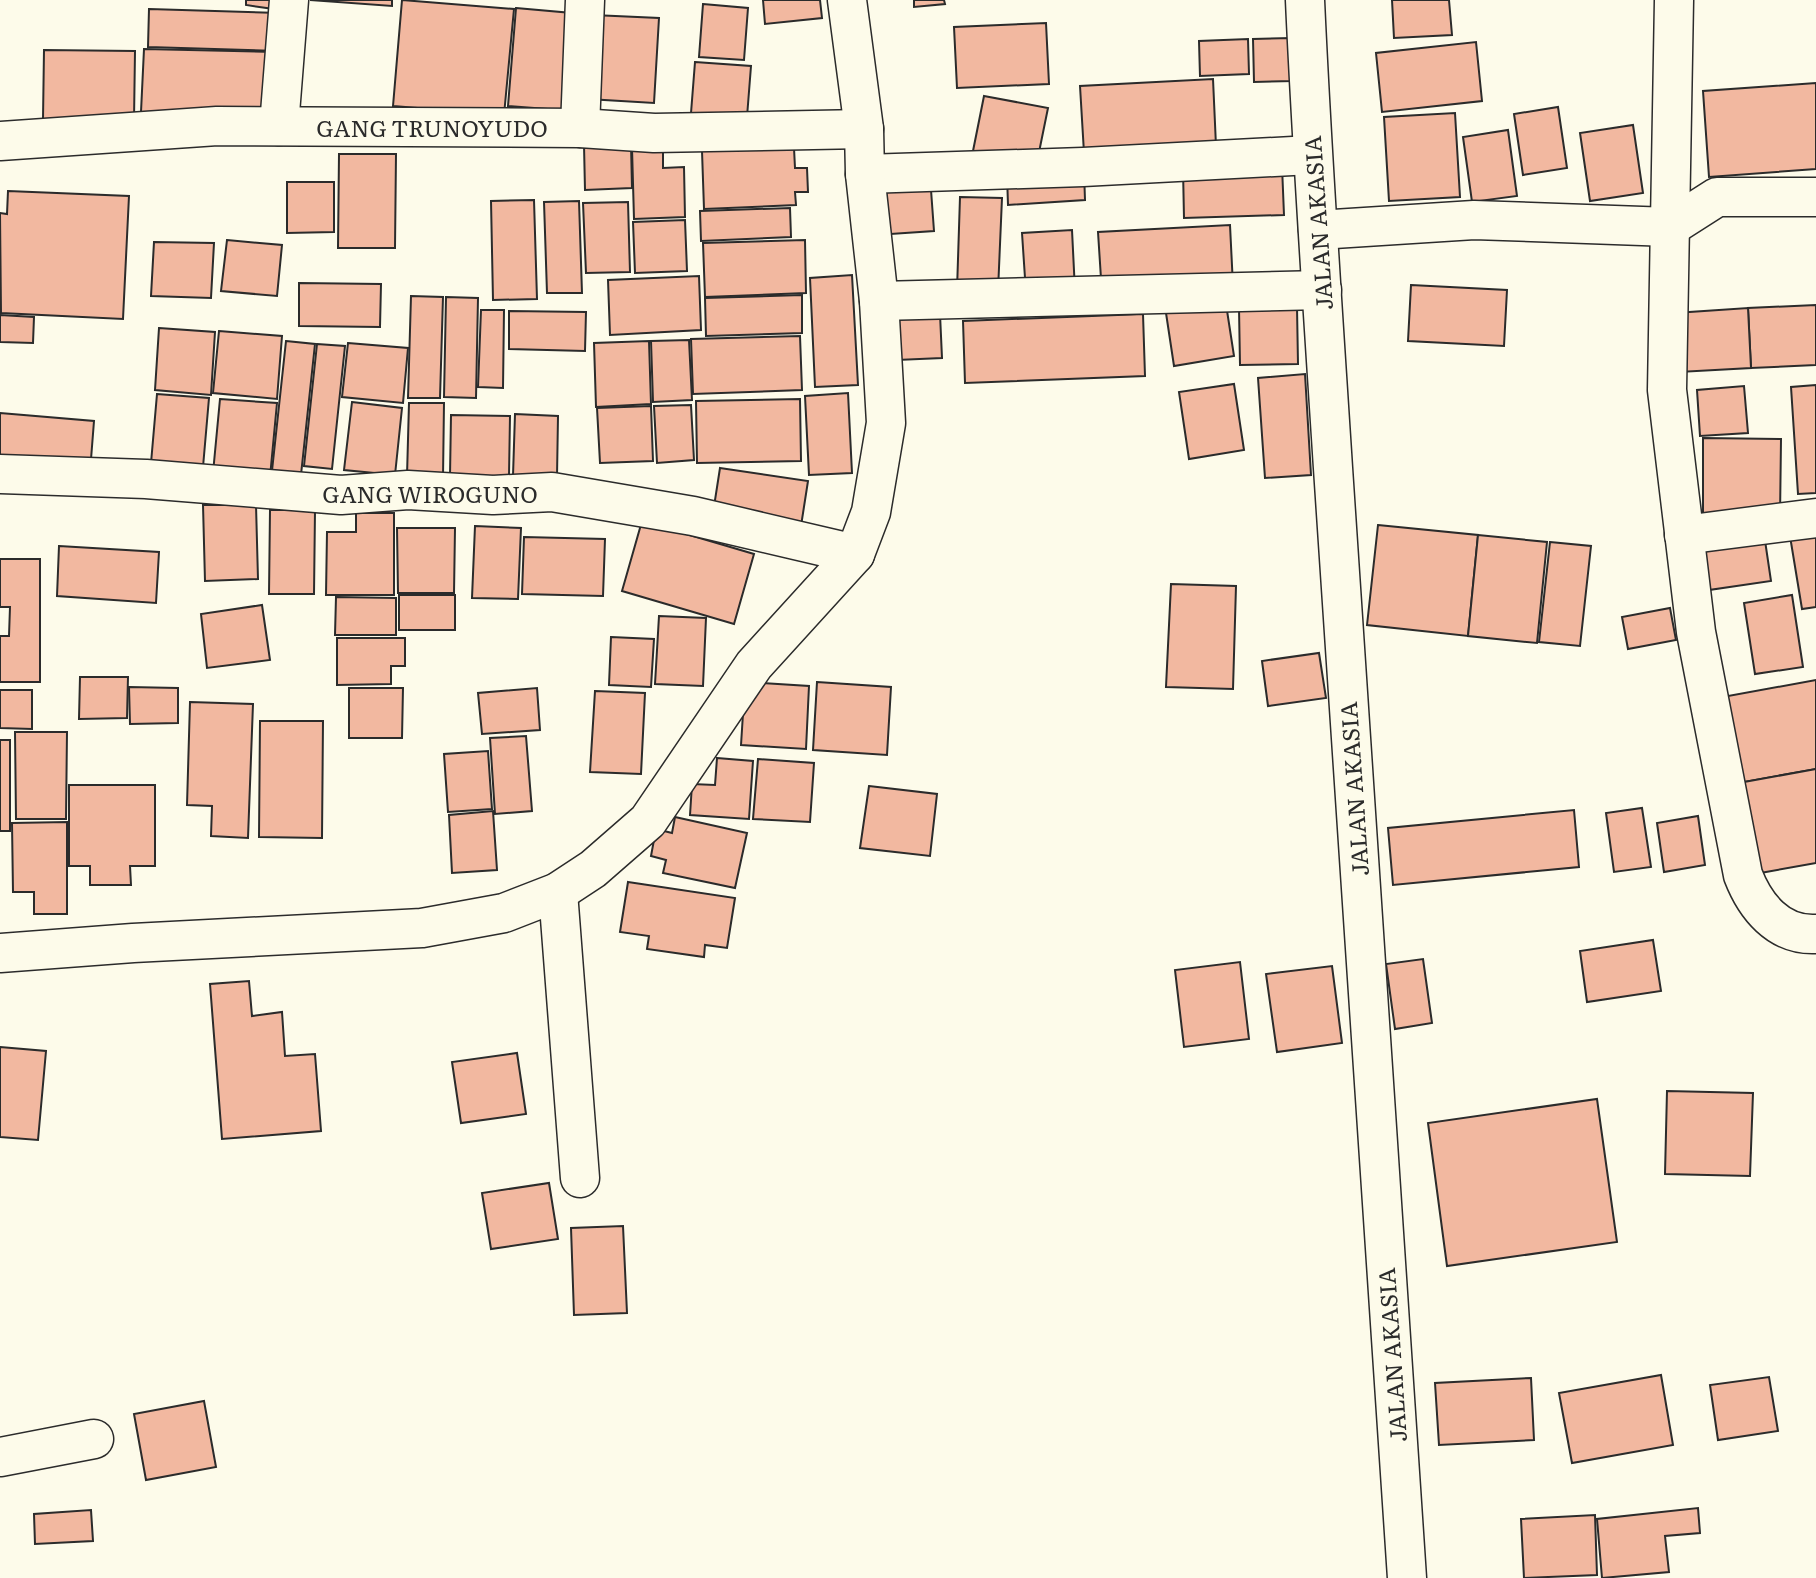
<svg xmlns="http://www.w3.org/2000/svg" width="1816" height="1578" font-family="Literata,serif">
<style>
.building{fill:#f2b8a0;stroke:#2b2b2b;stroke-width:2}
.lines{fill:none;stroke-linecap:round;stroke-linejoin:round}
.street-casing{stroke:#2b2b2b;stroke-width:41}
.secondary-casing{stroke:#2b2b2b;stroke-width:41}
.street{stroke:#fdfbea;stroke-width:38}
.secondary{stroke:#fdfbea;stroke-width:38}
.labels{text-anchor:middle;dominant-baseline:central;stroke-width:5;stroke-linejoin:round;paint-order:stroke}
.street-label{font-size:23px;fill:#2b2b2b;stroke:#fdfbea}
</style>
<rect width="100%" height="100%" fill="#fdfbea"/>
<!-- building -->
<g class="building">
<polygon points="246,0 282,0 281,10 246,5"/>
<polygon points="310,0 392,0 392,6"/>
<polygon points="402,0 514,9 504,115 393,106"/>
<polygon points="763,0 820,0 822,18 765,24"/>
<polygon points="914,0 944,0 945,4 914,7"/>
<polygon points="1392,0 1449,0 1452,35 1394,38"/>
<polygon points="703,4 748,8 744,60 699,57"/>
<polygon points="516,8 583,14 574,111 508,106"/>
<polygon points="149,9 279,13 278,51 148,47"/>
<polygon points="593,15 659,18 654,103 588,99"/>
<polygon points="1046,23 1049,84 957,88 954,27"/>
<polygon points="1291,38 1293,81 1254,82 1253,39"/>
<polygon points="1248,39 1249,74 1200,76 1199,41"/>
<polygon points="1476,42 1482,101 1382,112 1376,53"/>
<polygon points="144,49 275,52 274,117 141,112"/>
<polygon points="44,50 135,51 134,120 43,119"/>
<polygon points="695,62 751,66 747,117 691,113"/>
<polygon points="1213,79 1216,146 1084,153 1080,86"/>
<polygon points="1816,83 1816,169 1709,177 1703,91"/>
<polygon points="984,96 1048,108 1037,162 973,151"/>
<polygon points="1558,107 1567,168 1523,175 1514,114"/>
<polygon points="1455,113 1460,197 1389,201 1384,117"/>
<polygon points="1633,125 1643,193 1590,201 1580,133"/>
<polygon points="1508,130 1517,196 1472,202 1463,137"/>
<polygon points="631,144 632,188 585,190 584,145"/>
<polygon points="663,147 663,168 684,167 685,217 634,219 632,148"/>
<polygon points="794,148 795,168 807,168 808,192 795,192 796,205 704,209 702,151"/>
<polygon points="339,154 396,154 395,248 338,248"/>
<polygon points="1282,166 1284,215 1184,218 1183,169"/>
<polygon points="1084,171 1085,200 1008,205 1007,175"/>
<polygon points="930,176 934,231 876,235 871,180"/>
<polygon points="287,182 334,182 334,232 287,233"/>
<polygon points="8,191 129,196 123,319 1,313 0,213 7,214"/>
<polygon points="960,197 1002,198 998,291 957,290"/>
<polygon points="534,200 537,299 493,300 491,201"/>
<polygon points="579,201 582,293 547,293 544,202"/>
<polygon points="628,202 630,272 586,273 583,203"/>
<polygon points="790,208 791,237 701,241 700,211"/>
<polygon points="685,220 687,271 635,273 633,222"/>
<polygon points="1230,225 1233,286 1102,294 1098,232"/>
<polygon points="1072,230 1075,291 1026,293 1022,233"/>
<polygon points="227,240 282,245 277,296 221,291"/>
<polygon points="805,240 806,293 705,297 703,243"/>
<polygon points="154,242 214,243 211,298 151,296"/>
<polygon points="852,275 858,385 815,387 810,278"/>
<polygon points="699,276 701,330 610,335 608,280"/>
<polygon points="299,283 381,284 380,327 299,326"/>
<polygon points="1411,285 1507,290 1504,346 1408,341"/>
<polygon points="802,295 802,333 706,336 705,298"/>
<polygon points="411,296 443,297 440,398 408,398"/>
<polygon points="446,297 478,298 476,398 444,397"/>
<polygon points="1226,304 1234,356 1174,366 1166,313"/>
<polygon points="1816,305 1816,365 1751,368 1748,308"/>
<polygon points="1297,307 1298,364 1240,365 1239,308"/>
<polygon points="1748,308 1751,368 1679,372 1675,313"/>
<polygon points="481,310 504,310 503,388 478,387"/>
<polygon points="509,311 586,312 585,351 509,349"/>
<polygon points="940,314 942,358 897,360 896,317"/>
<polygon points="1143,314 1145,376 965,383 963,321"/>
<polygon points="0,315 34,317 33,343 0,342"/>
<polygon points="159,328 215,332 211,395 155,390"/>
<polygon points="219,331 282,336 277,399 213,393"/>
<polygon points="800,336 802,390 693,394 691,339"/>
<polygon points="689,340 692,400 653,402 651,341"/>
<polygon points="286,341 315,344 300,484 271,480"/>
<polygon points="649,341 651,404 596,407 594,343"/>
<polygon points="348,343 408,348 403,403 342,397"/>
<polygon points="317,344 345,346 332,469 304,466"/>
<polygon points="1305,374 1311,475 1265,478 1258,378"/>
<polygon points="1234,384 1244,450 1189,459 1179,392"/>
<polygon points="1816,385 1816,493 1798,494 1791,387"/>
<polygon points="1744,386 1748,433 1700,436 1697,390"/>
<polygon points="848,393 852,473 809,475 805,396"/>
<polygon points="157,394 209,398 203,467 151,463"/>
<polygon points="220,399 277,403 270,477 213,473"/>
<polygon points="800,399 801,461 697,463 696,401"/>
<polygon points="352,402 402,408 395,475 344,470"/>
<polygon points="409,403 444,403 443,477 407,476"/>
<polygon points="691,405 694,460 657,463 654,406"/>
<polygon points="651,406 653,461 600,463 597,408"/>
<polygon points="0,413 94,421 90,472 0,465"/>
<polygon points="515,414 558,416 557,477 513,476"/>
<polygon points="451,415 510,416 509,476 450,476"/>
<polygon points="1703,438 1781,439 1780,518 1703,518"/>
<polygon points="720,468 808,481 801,526 713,513"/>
<polygon points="203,505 256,505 258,579 205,581"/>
<polygon points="270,510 315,510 314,594 269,594"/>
<polygon points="356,513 394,513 394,595 326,595 327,532 356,532"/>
<polygon points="1816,519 1816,607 1802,609 1788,524"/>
<polygon points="642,521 754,554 734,624 622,591"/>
<polygon points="1378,525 1478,535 1468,636 1367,625"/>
<polygon points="475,526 521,528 518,599 472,598"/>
<polygon points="1763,527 1771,581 1702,591 1694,537"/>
<polygon points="397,528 455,528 454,593 398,593"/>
<polygon points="1478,535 1547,542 1537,643 1468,636"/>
<polygon points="524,537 605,539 603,596 522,594"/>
<polygon points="1550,542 1591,546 1580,646 1539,642"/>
<polygon points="59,546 159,552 156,603 57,596"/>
<polygon points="0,559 40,559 40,682 0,682 0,636 9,636 10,607 0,607"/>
<polygon points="1171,584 1236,586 1233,689 1166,687"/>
<rect x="399" y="595" width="56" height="35"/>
<polygon points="1792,595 1803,667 1755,674 1744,603"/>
<polygon points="336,597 396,598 396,635 335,635"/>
<polygon points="262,605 270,660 207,668 201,614"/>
<polygon points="1670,608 1676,640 1628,649 1622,617"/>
<polygon points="659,616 706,618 703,686 655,684"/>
<polygon points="611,637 654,639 651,687 609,685"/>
<polygon points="337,638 405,638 405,666 391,666 391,684 337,685"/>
<polygon points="1319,653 1326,698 1268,706 1262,661"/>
<polygon points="80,677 128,677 127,718 79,719"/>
<polygon points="1816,680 1816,769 1733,784 1717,698"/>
<polygon points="745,682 809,686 806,749 741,745"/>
<polygon points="817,682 891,687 887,755 813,750"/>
<polygon points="129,687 178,688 178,723 130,724"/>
<polygon points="349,688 403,688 402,738 349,738"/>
<polygon points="537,688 540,730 482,734 478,693"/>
<polygon points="0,690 32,690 32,729 0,728"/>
<polygon points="595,691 645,693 641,774 590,772"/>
<polygon points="190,702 253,704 248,838 211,836 212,806 187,805"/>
<polygon points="260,721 323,721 322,838 259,837"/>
<polygon points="15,732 67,732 66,819 16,819"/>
<polygon points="526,736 532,811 495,814 490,738"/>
<rect x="0" y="740" width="10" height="91"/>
<polygon points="488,751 492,809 448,812 444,754"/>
<polygon points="717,758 753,761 749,819 690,815 692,784 715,785"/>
<polygon points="758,759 814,763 810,822 753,819"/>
<polygon points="1816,769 1816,863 1749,875 1733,784"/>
<polygon points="69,785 155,785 155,866 130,866 131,885 90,885 90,866 69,866"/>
<polygon points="869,786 937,794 930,856 860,848"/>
<polygon points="1642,808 1651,867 1614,872 1606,813"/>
<polygon points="1574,810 1579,867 1393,885 1388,828"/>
<polygon points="493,811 497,870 452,873 449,815"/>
<polygon points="1698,816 1705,865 1664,872 1657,823"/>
<polygon points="675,817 747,833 735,888 663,873 666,860 651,856 656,829 672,833"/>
<polygon points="67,822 67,914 34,914 34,892 13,892 12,823"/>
<polygon points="628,882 735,898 727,948 705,945 704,957 647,949 649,936 620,932"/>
<polygon points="1653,940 1661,991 1587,1002 1580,951"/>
<polygon points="1423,959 1432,1023 1395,1029 1386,964"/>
<polygon points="1240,962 1249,1039 1184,1047 1175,970"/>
<polygon points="1332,966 1342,1043 1277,1052 1266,974"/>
<polygon points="249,981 252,1016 282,1012 285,1056 315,1054 321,1131 222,1139 210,984"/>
<polygon points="0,1047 46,1051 38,1140 0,1137"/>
<polygon points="517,1053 526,1114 461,1123 452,1062"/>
<polygon points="1667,1091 1753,1093 1750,1176 1665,1174"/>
<polygon points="1597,1099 1617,1242 1447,1266 1428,1123"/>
<polygon points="549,1183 558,1239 491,1249 482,1193"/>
<polygon points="623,1226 627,1313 574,1315 571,1228"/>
<polygon points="1661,1375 1673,1445 1572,1463 1559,1393"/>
<polygon points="1769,1377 1778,1431 1718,1440 1710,1385"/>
<polygon points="1531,1378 1534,1440 1439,1445 1435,1383"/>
<polygon points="204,1401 216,1467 146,1480 134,1414"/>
<polygon points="1698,1508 1700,1533 1665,1536 1669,1572 1602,1578 1597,1519"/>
<polygon points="91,1510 93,1541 35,1544 34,1514"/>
<polygon points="1595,1515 1597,1575 1524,1578 1521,1519"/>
</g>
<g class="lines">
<defs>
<g id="street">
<path d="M1674 0 1667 390 1696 632 1743 875C1755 906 1778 936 1816 934"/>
<polyline points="279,126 289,0"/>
<polyline points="580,128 585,0"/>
<polyline points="0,141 217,126 580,128 654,133 864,129"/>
<polyline points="865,174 1083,167 1311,155"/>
<polyline points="1318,230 1474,220 1670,227 1717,197 1816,197"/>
<polyline points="879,301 1322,290"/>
<polyline points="0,474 146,479 341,495 408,490 493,495 552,492 693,516 855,554"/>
<polyline points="1684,535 1816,518"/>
<polyline points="558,892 580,1178"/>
<polyline points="0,953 133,943 422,928 504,913 558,892 593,869 648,821 754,665 855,554 871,512 886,423 879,301 865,174 864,129 847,0"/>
<polyline points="0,1457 94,1439"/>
</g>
<path id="secondary" d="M1305 0C1312 156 1323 312 1333 468 1355 838 1381 1208 1407 1578"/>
</defs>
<!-- street casing -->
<use href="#street" class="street-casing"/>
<!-- secondary casing -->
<use href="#secondary" class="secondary-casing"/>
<!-- street -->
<use href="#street" class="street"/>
<!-- secondary -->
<use href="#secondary" class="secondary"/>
</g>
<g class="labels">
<!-- street labels -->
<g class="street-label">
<text x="432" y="127">GANG TRUNOYUDO</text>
<text transform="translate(1317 223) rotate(-94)">JALAN AKASIA</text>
<text x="430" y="493">GANG WIROGUNO</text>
<text transform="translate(1353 789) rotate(-94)">JALAN AKASIA</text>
<text transform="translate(1391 1355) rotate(-94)">JALAN AKASIA</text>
</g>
</g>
</svg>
